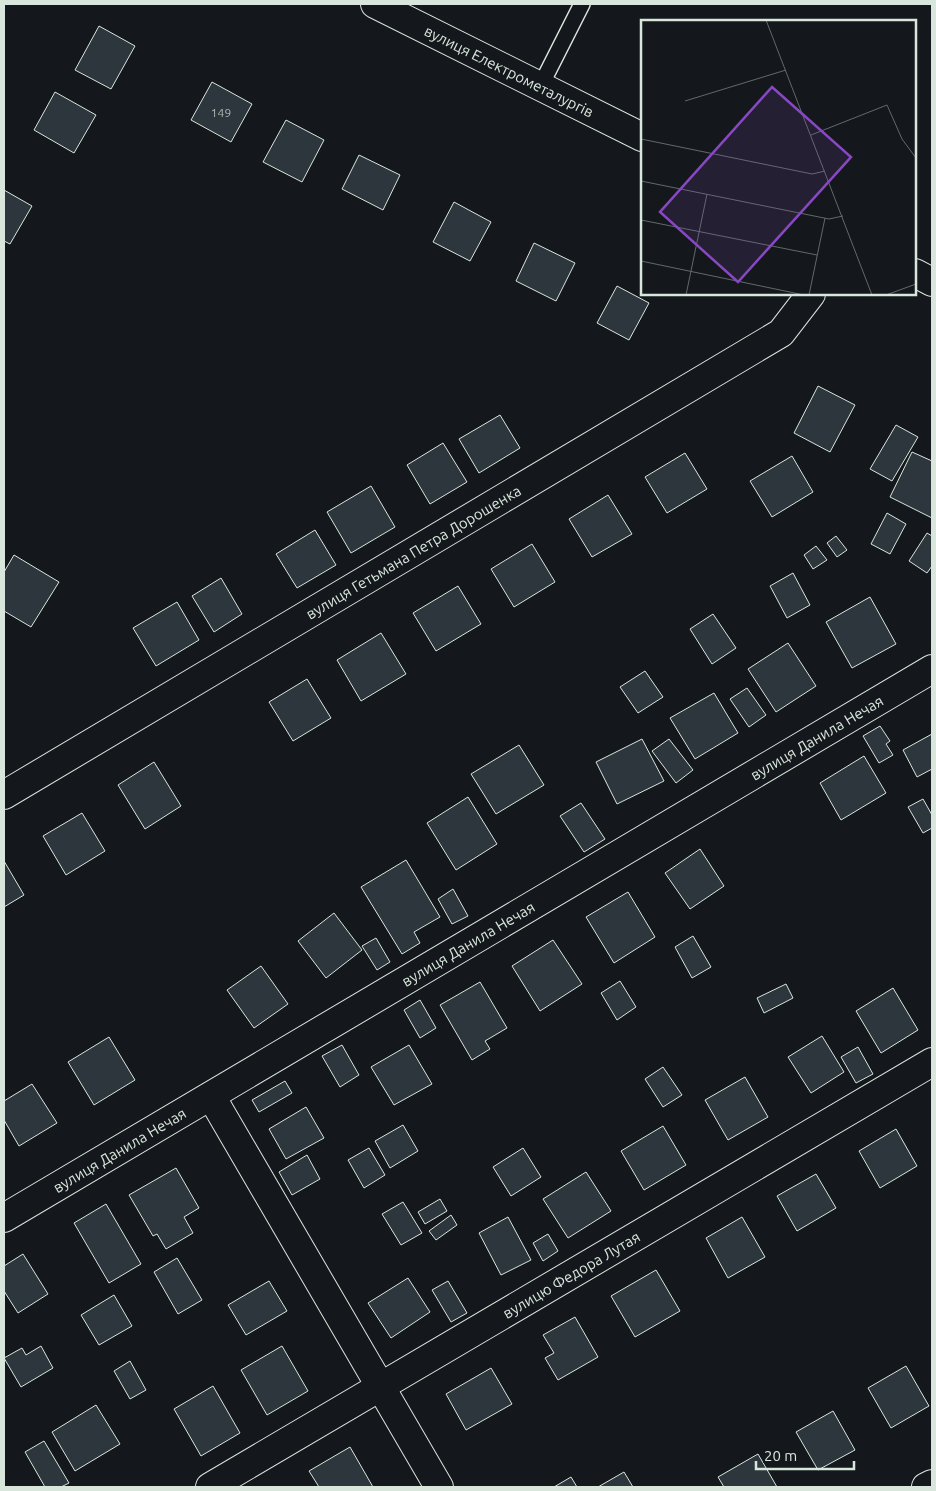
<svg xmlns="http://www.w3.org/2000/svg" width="936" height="1491" font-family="Ubuntu,sans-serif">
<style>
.building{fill:#2c363c;stroke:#d8e6dc}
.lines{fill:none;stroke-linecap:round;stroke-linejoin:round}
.lane-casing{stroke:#d8e6dc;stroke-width:18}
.street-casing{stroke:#d8e6dc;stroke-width:30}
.secondary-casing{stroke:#d8e6dc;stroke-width:30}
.lane{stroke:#14181c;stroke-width:15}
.street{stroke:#14181c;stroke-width:28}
.secondary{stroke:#14181c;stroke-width:28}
.labels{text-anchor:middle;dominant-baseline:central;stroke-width:4;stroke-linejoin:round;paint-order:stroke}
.number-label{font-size:12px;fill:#adbab4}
.street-label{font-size:15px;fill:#d8e6dc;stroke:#14181c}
.inset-road{fill:none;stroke:#626a69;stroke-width:1}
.view{fill:#8948c3;fill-opacity:0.15;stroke:#8948c3;stroke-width:2.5}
.inset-edge{fill:none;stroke:#d8e6dc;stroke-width:2.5}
</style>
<rect width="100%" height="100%" fill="#14181c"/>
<!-- building -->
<g class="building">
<polygon points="99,26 135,46 111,89 75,70"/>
<polygon points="212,82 252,104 231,142 191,120"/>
<polygon points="55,92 96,115 74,153 34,130"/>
<polygon points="286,120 324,140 302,182 263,162"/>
<polygon points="359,155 400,175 383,210 342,189"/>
<polygon points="4,190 32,206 10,244 4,241"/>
<polygon points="454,202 491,222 470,261 433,242"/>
<polygon points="534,243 575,263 556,301 516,281"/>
<polygon points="617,286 649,303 629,340 597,323"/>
<polygon points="818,386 855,405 830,452 794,433"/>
<polygon points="500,415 520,448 479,473 459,439"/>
<polygon points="896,425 918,437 892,481 870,469"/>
<polygon points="443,443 467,482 430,504 407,465"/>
<polygon points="912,452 932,461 932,518 890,497"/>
<polygon points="685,453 707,489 667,513 645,477"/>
<polygon points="792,456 813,492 772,517 750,481"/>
<polygon points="371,486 395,527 351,553 327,512"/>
<polygon points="608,495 632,534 592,557 569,519"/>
<polygon points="887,513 906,524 890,554 871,544"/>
<polygon points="315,530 336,565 297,588 276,554"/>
<polygon points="927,533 932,536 932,566 927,573 909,561"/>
<polygon points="836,536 847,550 837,557 827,543"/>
<polygon points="532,544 555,582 514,607 491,569"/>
<polygon points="816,546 827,560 813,569 804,555"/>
<polygon points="14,555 59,582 31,627 4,611 4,572"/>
<polygon points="793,573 810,605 787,618 770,586"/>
<polygon points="221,578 242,614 214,632 192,596"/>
<polygon points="458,586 481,624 436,651 413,613"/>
<polygon points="870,597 896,644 852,668 826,622"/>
<polygon points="177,602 199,640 156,666 133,628"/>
<polygon points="713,614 736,648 712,664 690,629"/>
<polygon points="381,633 406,674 361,701 337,660"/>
<polygon points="788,643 816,686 776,712 748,669"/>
<polygon points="645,671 663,697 638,713 620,687"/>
<polygon points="307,679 331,718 293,741 269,702"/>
<polygon points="747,688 766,715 749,727 730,699"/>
<polygon points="714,693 738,733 695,759 670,718"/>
<polygon points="880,726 890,741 886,744 893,755 879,763 863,736"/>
<polygon points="932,734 932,769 917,777 903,750"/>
<polygon points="642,739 664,781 617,804 596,762"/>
<polygon points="669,739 693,770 676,783 652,751"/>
<polygon points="519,745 544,785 496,814 471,774"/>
<polygon points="864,756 886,793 841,820 820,783"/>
<polygon points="154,762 181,806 145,829 118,785"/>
<polygon points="468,797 497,844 456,870 427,823"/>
<polygon points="923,799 932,815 932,828 923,833 908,807"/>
<polygon points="581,803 605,839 584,852 560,816"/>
<polygon points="82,813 105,851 66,875 43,836"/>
<polygon points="700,849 724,886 690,909 665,873"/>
<polygon points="406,860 440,917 414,932 420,943 402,954 361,887"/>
<polygon points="4,861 24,895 4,907"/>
<polygon points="453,889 468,916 452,924 438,899"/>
<polygon points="628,892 655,937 614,963 586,917"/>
<polygon points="334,913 362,950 326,978 298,941"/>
<polygon points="693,936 711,967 692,978 675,947"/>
<polygon points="376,938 390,962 377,970 362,946"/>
<polygon points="553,940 582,984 540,1011 512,966"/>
<polygon points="261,966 288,1004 254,1028 227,990"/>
<polygon points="620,981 636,1007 617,1020 601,993"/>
<polygon points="480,982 507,1028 485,1041 490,1049 472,1060 440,1005"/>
<polygon points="786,984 793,998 764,1013 757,998"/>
<polygon points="893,988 918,1030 881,1053 856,1011"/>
<polygon points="420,1000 436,1028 420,1038 404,1010"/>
<polygon points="822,1036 844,1072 811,1093 788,1057"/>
<polygon points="109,1037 135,1080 94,1105 68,1062"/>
<polygon points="342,1045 359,1075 340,1087 322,1056"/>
<polygon points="409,1045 432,1084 394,1105 371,1067"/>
<polygon points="858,1047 873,1074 856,1083 841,1057"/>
<polygon points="663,1067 682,1095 663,1107 645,1079"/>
<polygon points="745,1077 768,1117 728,1140 705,1100"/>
<polygon points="285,1081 292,1093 259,1112 252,1100"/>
<polygon points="32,1084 57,1123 19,1146 4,1120 4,1101"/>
<polygon points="306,1107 324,1138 286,1159 269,1129"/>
<polygon points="403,1125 418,1151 390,1168 375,1141"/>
<polygon points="663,1126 686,1165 644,1190 621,1151"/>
<polygon points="896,1129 917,1166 880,1188 859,1151"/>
<polygon points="369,1148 385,1175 364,1188 348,1160"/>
<polygon points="523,1148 541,1177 511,1196 493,1167"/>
<polygon points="307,1155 320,1179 292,1195 279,1172"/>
<polygon points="176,1168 199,1208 184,1217 193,1233 166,1249 157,1234 153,1236 129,1195"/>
<polygon points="586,1172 611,1211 568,1238 543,1199"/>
<polygon points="816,1174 836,1208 797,1231 777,1196"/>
<polygon points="440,1199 447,1211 425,1224 418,1212"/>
<polygon points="403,1202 422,1233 401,1245 382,1214"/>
<polygon points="106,1204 141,1264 109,1283 74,1223"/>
<polygon points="451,1215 457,1225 436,1240 429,1231"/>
<polygon points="508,1217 531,1260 501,1275 479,1233"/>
<polygon points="742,1217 765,1257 728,1278 706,1238"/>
<polygon points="548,1234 558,1251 543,1261 533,1243"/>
<polygon points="23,1254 48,1294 18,1313 4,1291 4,1266"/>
<polygon points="177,1258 202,1300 178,1314 154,1272"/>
<polygon points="656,1270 680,1311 635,1337 611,1296"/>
<polygon points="408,1278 430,1312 391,1338 368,1303"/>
<polygon points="269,1281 287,1311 246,1335 228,1305"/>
<polygon points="448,1281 467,1313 451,1322 432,1290"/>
<polygon points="114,1295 132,1326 99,1345 81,1315"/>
<polygon points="575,1317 598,1357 558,1380 545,1358 554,1353 543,1335"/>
<polygon points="41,1346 53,1368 21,1387 4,1358 22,1348 26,1355"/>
<polygon points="282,1346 308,1391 267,1415 241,1370"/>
<polygon points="130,1361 146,1390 130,1399 114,1371"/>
<polygon points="906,1366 929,1406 891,1428 868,1388"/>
<polygon points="491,1368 512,1404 466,1430 446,1394"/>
<polygon points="213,1386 240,1433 201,1456 174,1409"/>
<polygon points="96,1405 120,1444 75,1471 52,1432"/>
<polygon points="833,1411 855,1450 818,1470 796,1432"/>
<polygon points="44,1441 69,1483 61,1487 45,1487 25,1452"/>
<polygon points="350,1447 373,1487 319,1487 309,1471"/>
<polygon points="758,1454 777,1487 724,1487 718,1477"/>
<polygon points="624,1472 633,1487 598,1487"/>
<polygon points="571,1477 577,1487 554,1487"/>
</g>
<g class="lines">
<defs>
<polyline id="lane" points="540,87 582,4"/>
<g id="street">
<path id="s1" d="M4 795 781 333 811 294"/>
<polyline points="211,1096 439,1487"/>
<path id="s2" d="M4 1218 932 669"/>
<path id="s3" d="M210 1487 932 1062"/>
<polyline points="926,1487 932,1484"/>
</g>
<g id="secondary">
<path id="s4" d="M375 4 642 137"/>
<polyline points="915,273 932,282"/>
</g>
</defs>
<!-- lane casing -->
<use href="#lane" class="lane-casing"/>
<!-- street casing -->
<use href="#street" class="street-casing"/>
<!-- secondary casing -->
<use href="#secondary" class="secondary-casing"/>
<!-- lane -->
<use href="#lane" class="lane"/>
<!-- street -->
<use href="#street" class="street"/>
<!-- secondary -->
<use href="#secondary" class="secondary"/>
</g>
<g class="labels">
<!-- number labels -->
<g class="number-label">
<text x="221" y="112">149</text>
</g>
<!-- street labels -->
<g class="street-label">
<text stroke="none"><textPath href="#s4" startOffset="150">вулиця Електрометалургів</textPath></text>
<text stroke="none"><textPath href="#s1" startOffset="476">вулиця Гетьмана Петра Дорошенка</textPath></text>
<text stroke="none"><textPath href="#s2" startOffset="944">вулиця Данила Нечая</textPath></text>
<text stroke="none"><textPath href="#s2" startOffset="539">вулиця Данила Нечая</textPath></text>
<text stroke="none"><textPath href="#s2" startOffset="134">вулиця Данила Нечая</textPath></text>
<text stroke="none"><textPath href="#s3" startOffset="419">вулицю Федора Лутая</textPath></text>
</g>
</g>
<!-- overview -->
<g transform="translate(641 20)">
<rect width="275" height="275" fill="#14181c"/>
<path class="inset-road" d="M125 0 231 275M44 81 145 50M170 115 246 85 261 119 275 138M0 119 171 154 184 151M0 161 188 199 202 196M0 200 176 235M0 241 163 275M45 275 66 174M168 275 184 198M245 275 275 264"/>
<path class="view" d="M131 67 210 137 97 262 19 192Z"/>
<rect width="275" height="275" class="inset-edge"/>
</g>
<!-- border -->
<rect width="936" height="1491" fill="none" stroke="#d8e6dc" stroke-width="10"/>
<!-- scale -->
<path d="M756 1461v8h98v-8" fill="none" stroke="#d8e6dc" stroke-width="2.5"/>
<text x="764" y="1461" font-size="15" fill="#d8e6dc" stroke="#14181c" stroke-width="4" paint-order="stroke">20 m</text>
</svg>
